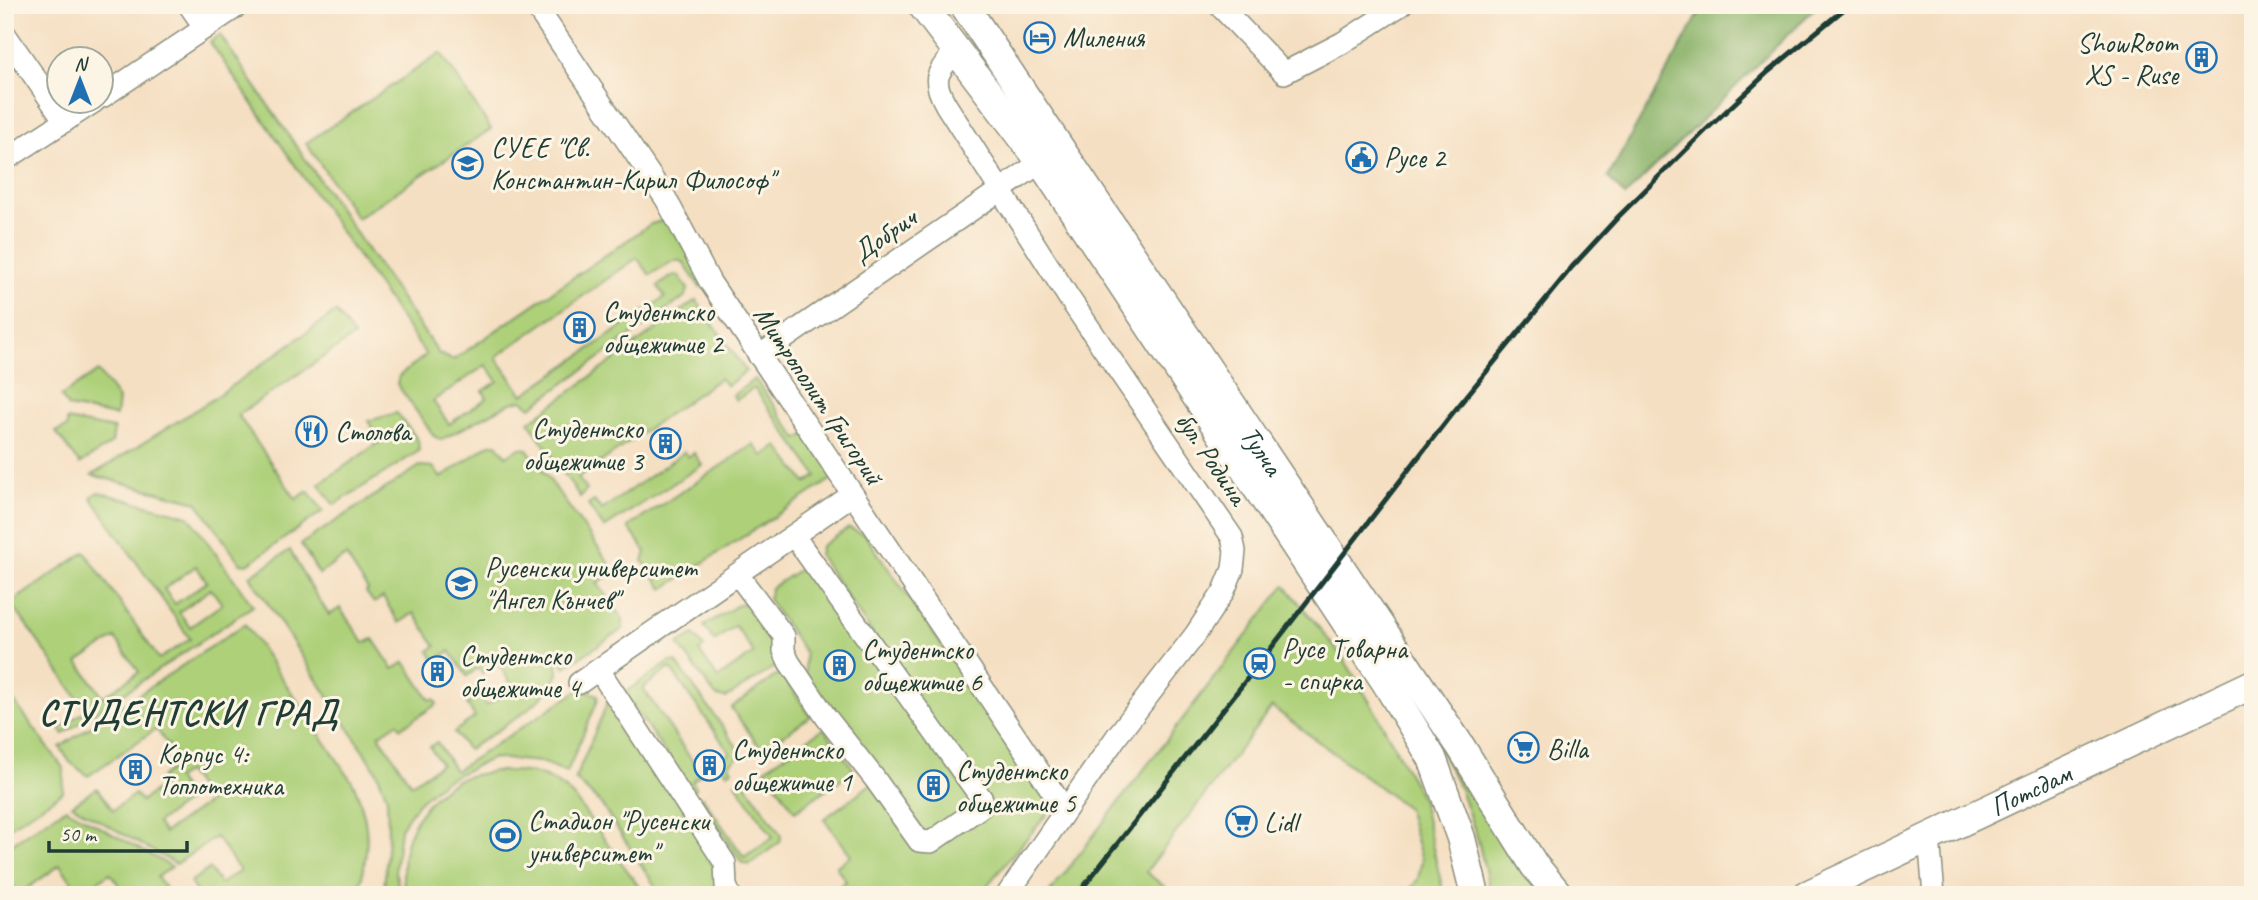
<svg xmlns="http://www.w3.org/2000/svg" width="2258" height="900" font-family="Caveat,sans-serif">
<style>
.green{fill:#add079;stroke:#668656;stroke-width:2;fill-rule:evenodd}
.forest{fill:#8ab269;stroke:#54784e;stroke-width:2}
.lines{fill:none;stroke-linecap:round;stroke-linejoin:round}
.street-casing{stroke:#8a8e7b;stroke-width:24}
.secondary-casing{stroke:#8a8e7b;stroke-width:31}
.street{stroke:#fff;stroke-width:21}
.secondary{stroke:#fff;stroke-width:28}
.rail{stroke:#1f3d34;stroke-width:5}
.labels{text-anchor:middle;dominant-baseline:central;stroke-width:6;stroke-linejoin:round;paint-order:stroke}
.poi-label{font-size:28px;fill:#1f3d34;stroke:#fcf5e5;text-anchor:start}
.street-label{font-size:28px;fill:#1f3d34;stroke:#fcf5e5}
.district-label{font-size:35px;font-weight:bold;letter-spacing:2px;fill:#1f3d34;stroke:#fcf5e5}
</style>
<rect width="100%" height="100%" fill="#fcf5e5"/>
<filter id="ink" filterUnits="userSpaceOnUse"><feTurbulence type="fractalNoise" baseFrequency=".0143" numOctaves="2"/><feDisplacementMap in="SourceGraphic" scale="14" xChannelSelector="R" yChannelSelector="G"/><feConvolveMatrix kernelMatrix="1 2 1 2 8 2 1 2 1" color-interpolation-filters="sRGB"/></filter>
<filter id="wash" filterUnits="userSpaceOnUse"><feTurbulence type="fractalNoise" baseFrequency=".00686" numOctaves="4" result="noise"/><feDisplacementMap in="SourceGraphic" scale="28" xChannelSelector="R" yChannelSelector="G"/><feGaussianBlur stdDeviation="1.57" result="paint"/><feColorMatrix in="noise" values="0 0 0 0 0 0 0 0 0 0 0 0 0 0 0 0 0 1.4 0 .05"/><feComposite in="paint" operator="in"/></filter>
<g filter="url(#wash)">
<rect width="100%" height="100%" fill="#f5dfc2"/>
<!-- green -->
<g class="green">
<path d="M220 35 439 354 453 360 651 224 666 220 708 280 700 287 682 261H673L650 275 637 258 496 357 523 395 665 297 658 286 674 275 679 276 688 289 686 296 531 407 522 400 510 403 441 440 434 436 397 384 399 376 426 355 210 42ZM486 365 498 381 483 391 487 398 449 424 433 401Z"/>
<polygon points="441,53 491,129 357,218 306,143"/>
<polygon points="696,300 746,371 727,386 720,378 578,478 587,490 580,497 529,422"/>
<polygon points="336,312 354,336 238,415 296,499 308,491 323,511 248,564 240,563 197,502 92,475 213,399"/>
<polygon points="98,371 118,399 116,416 68,407 61,396"/>
<polygon points="755,379 798,439 806,434 838,475 663,589 643,561 646,552 628,527 754,444 763,456 778,446 806,483 817,476 754,388 736,400 733,395"/>
<polygon points="397,413 418,440 419,451 334,505 319,484 381,441 368,421"/>
<polygon points="67,420 114,429 112,443 80,464 56,432 67,427"/>
<path d="M490 444H497L506 456 520 448 527 449 537 462 609 563 612 573 597 583 623 619V629L565 667 556 653 558 674C541 709 498 728 468 750L454 732 475 717 467 704 479 696 486 706 514 688 498 663 482 673 478 668 467 676 450 651 435 661 429 651 436 646 414 613 399 623 383 597 374 603 366 592 368 590 346 556 319 574 301 544 420 466 433 467 441 478Z"/>
<polygon points="684,452 688,457 694,453 702,465 604,528 588,505 594,501 602,510"/>
<path d="M98 492 189 516 253 606 63 734 60 729 86 710 11 603 85 552 159 659 190 639 91 497ZM196 566 207 582 175 604 164 589ZM211 589 222 604 190 627 179 612ZM115 638 139 672 103 697 78 662Z"/>
<polygon points="849,528 865,535 1054,806 979,895 830,895 846,881 836,867 851,855 824,819 871,784 918,847 991,809 819,555 821,546"/>
<polygon points="290,550 307,581 329,615 340,608 364,643 373,639 393,669 405,662 430,700 434,699 437,704 401,728 397,723 379,735 411,784 441,764 430,747 437,742 455,771 580,689 598,695 597,702 567,772 541,762 493,758 443,781 418,803 400,829 395,871 401,895 384,895 384,891 388,835 387,798 377,772 250,576"/>
<polygon points="806,565 977,807 929,839 805,674 805,653 768,599 771,588"/>
<polygon points="1285,585 1344,659 1378,716 1421,797 1444,895 1406,895 1418,879 1422,860 1407,808 1272,707 1146,872 1175,895 1048,895"/>
<polygon points="1338,587 1545,895 1491,895 1478,840 1460,789 1444,757"/>
<polygon points="741,603 753,605 782,650 781,663 726,698 716,696 678,644 694,635 704,647 699,651 718,678 754,653 735,626 714,641 704,626"/>
<path d="M245 624 353 783C372 827 369 849 358 895H198L190 882 209 869 220 884 240 871 216 837 176 864 72 805 97 788 113 810 135 794 141 801 165 784 161 777 181 763 156 729 88 776 70 762 60 747ZM187 772 209 802 164 833 157 823 190 799 176 779Z"/>
<polygon points="670,662 676,662 742,754 729,764 732,770 727,773 719,761 730,753 670,668 643,688 701,774 692,781 696,788 692,791 628,699 627,691"/>
<polygon points="780,673 811,716 762,750 731,708"/>
<polygon points="5,689 64,769 63,792 5,830"/>
<polygon points="609,699 719,859 724,895 661,895 601,804 575,779"/>
<polygon points="824,728 854,770 795,811 765,769"/>
<path d="M494 771C530 771 547 771 574 797L645 895H408C403 886 403 879 403 869 403 832 424 798 457 780 468 775 483 774 494 771Z"/>
<polygon points="742,778 781,835 780,842 749,865 742,863 698,800 702,797 744,857 773,837 735,782"/>
<polygon points="66,808 172,867 157,877 170,895 126,895 110,873 87,889 90,895 81,895 60,865 18,895 5,872 5,848"/>
</g>
<!-- forest -->
<polygon class="forest" points="1704,5 1818,5 1625,196 1608,177"/>
</g>
<g filter="url(#ink)">
<g class="lines">
<defs>
<g id="street">
<polyline points="189,5 205,28"/>
<polyline points="535,5 666,199 710,282 1065,810"/>
<polyline points="1219,5 1284,73 1342,43 1401,5"/>
<polyline points="5,34 65,121"/>
<path d="M956 50C938 73 930 77 946 105L1069 298 1232 537 1235 551 1233 569 1224 591 1195 635 1117 736 1007 895"/>
<polyline points="102,97 239,5"/>
<polyline points="5,160 94,102"/>
<polyline points="759,356 1041,162"/>
<polyline points="738,575 784,636 784,651 789,662 826,717 875,779 919,841 931,842 981,807 982,799 794,536"/>
<polyline points="599,670 725,863 726,886 730,895"/>
<polyline points="579,683 852,495"/>
<polyline points="1929,837 1934,895"/>
</g>
<g id="secondary">
<polyline points="922,5 1041,162 1385,681 1432,758 1461,838 1475,895"/>
<path id="s1" d="M964 5 1461 747 1534 865 1559 895"/>
<path id="s2" d="M1807 895 2253 684"/>
</g>
</defs>
<!-- street casing -->
<use href="#street" class="street-casing"/>
<!-- secondary casing -->
<use href="#secondary" class="secondary-casing"/>
<!-- street -->
<use href="#street" class="street"/>
<!-- secondary -->
<use href="#secondary" class="secondary"/>
<!-- rail -->
<polyline class="rail" points="1077,895 1262,660 1447,420 1572,267 1619,216 1707,129 1768,72 1849,5"/>
</g>
</g>
<!-- icons -->
<defs>
<symbol id="hotel-ring" viewBox="-11 -11 22 22"><circle r="9.5" fill="#fcf5e5" stroke="#1f6fb2" stroke-width="1.5"/><path d="M-6-4.5h1.5V1H6V5H4.5V3h-9V5H-6ZM-4 0a1.8 1.8 0 1 1 3.6 0ZM.5 0V-2.5h3Q6-2.5 6 0Z" fill="#1f6fb2"/></symbol>
<symbol id="building-ring" viewBox="-11 -11 22 22"><circle r="9.5" fill="#fcf5e5" stroke="#1f6fb2" stroke-width="1.5"/><path d="M-4-6H4V6H1V3H-1V6H-4ZM-2.5-4.3h1.7v1.8h-1.7ZM.8-4.3h1.7v1.8H.8ZM-2.5-1h1.7V.8h-1.7ZM.8-1h1.7V.8H.8Z" fill="#1f6fb2"/></symbol>
<symbol id="civic-ring" viewBox="-11 -11 22 22"><circle r="9.5" fill="#fcf5e5" stroke="#1f6fb2" stroke-width="1.5"/><path d="M-.6-6.5H3V-4.5H.6V-3L4-1V1h2V6H-6V1h2V-1L-.6-3ZM-1.2 2.5V6h2.4V2.5Z" fill="#1f6fb2"/></symbol>
<symbol id="school-ring" viewBox="-11 -11 22 22"><circle r="9.5" fill="#fcf5e5" stroke="#1f6fb2" stroke-width="1.5"/><path d="M0-5L7-2L0 1L-7-2ZM-4 1L0 2.5L4 1V4Q0 6-4 4Z" fill="#1f6fb2"/></symbol>
<symbol id="restaurant-ring" viewBox="-11 -11 22 22"><circle r="9.5" fill="#fcf5e5" stroke="#1f6fb2" stroke-width="1.5"/><path d="M-5-6h1v4h1v-4h1v4h1v-4h1v5L-1.5 .5V6h-2V.5L-5-1ZM5-6V6H3V1.5H1.5Q1.5-4 5-6Z" fill="#1f6fb2"/></symbol>
<symbol id="university-ring" viewBox="-11 -11 22 22"><circle r="9.5" fill="#fcf5e5" stroke="#1f6fb2" stroke-width="1.5"/><path d="M0-5L7-2L0 1L-7-2ZM-4 1L0 2.5L4 1V4Q0 6-4 4Z" fill="#1f6fb2"/></symbol>
<symbol id="station-ring" viewBox="-11 -11 22 22"><circle r="9.5" fill="#fcf5e5" stroke="#1f6fb2" stroke-width="1.5"/><path d="M-3-6H3Q5-6 5-4V2Q5 4 3 4L4.5 6H3L1.5 4h-3L-3 6H-4.5L-3 4Q-5 4-5 2V-4Q-5-6-3-6ZM-3.5-4v3h7v-3ZM-3.5 1v1.5H-2V1ZM2 1v1.5H3.5V1Z" fill="#1f6fb2"/></symbol>
<symbol id="supermarket-ring" viewBox="-11 -11 22 22"><circle r="9.5" fill="#fcf5e5" stroke="#1f6fb2" stroke-width="1.5"/><path d="M-6-5.5h2.5l.6 2H6L4.5 2H-2.5L-4.4-4H-6ZM-1.5 3.2a1.3 1.3 0 1 0 .1 0ZM3 3.2a1.3 1.3 0 1 0 .1 0Z" fill="#1f6fb2"/></symbol>
<symbol id="stadium-ring" viewBox="-11 -11 22 22"><circle r="9.5" fill="#fcf5e5" stroke="#1f6fb2" stroke-width="1.5"/><path d="M0-5a6.5 5 0 1 0 0 10a6.5 5 0 1 0 0-10ZM-3.5-1.8h7v3.6h-7Z" fill="#1f6fb2"/></symbol>
</defs>
<g fill-rule="evenodd">
<use href="#hotel-ring" x="1022" y="20" width="35" height="35"/>
<use href="#building-ring" x="2184" y="40" width="35" height="35"/>
<use href="#civic-ring" x="1344" y="140" width="35" height="35"/>
<use href="#school-ring" x="450" y="146" width="35" height="35"/>
<use href="#building-ring" x="562" y="310" width="35" height="35"/>
<use href="#restaurant-ring" x="294" y="414" width="35" height="35"/>
<use href="#building-ring" x="648" y="426" width="35" height="35"/>
<use href="#university-ring" x="444" y="566" width="35" height="35"/>
<use href="#station-ring" x="1242" y="646" width="35" height="35"/>
<use href="#building-ring" x="822" y="648" width="35" height="35"/>
<use href="#building-ring" x="420" y="654" width="35" height="35"/>
<use href="#supermarket-ring" x="1506" y="730" width="35" height="35"/>
<use href="#building-ring" x="692" y="748" width="35" height="35"/>
<use href="#building-ring" x="118" y="752" width="35" height="35"/>
<use href="#building-ring" x="916" y="768" width="35" height="35"/>
<use href="#supermarket-ring" x="1224" y="804" width="35" height="35"/>
<use href="#stadium-ring" x="488" y="818" width="35" height="35"/>
</g>
<g class="labels">
<!-- poi labels -->
<g class="poi-label">
<text x="1063" y="37">Миления</text>
<text x="2178" y="42" text-anchor="end">ShowRoom<tspan x="2178" dy="32">XS - Ruse</tspan></text>
<text x="491" y="147">СУЕЕ "Св.<tspan x="491" dy="32">Константин-Кирил Философ"</tspan></text>
<text x="1384" y="157">Русе 2</text>
<text x="603" y="311">Студентско<tspan x="603" dy="32">общежитие 2</tspan></text>
<text x="643" y="428" text-anchor="end">Студентско<tspan x="643" dy="32">общежитие 3</tspan></text>
<text x="335" y="431">Столова</text>
<text x="485" y="567">Русенски университет<tspan x="485" dy="32">"Ангел Кънчев"</tspan></text>
<text x="1282" y="648">Русе Товарна<tspan x="1282" dy="32">- спирка</tspan></text>
<text x="862" y="649">Студентско<tspan x="862" dy="32">общежитие 6</tspan></text>
<text x="460" y="655">Студентско<tspan x="460" dy="32">общежитие 4</tspan></text>
<text x="1547" y="748">Billa</text>
<text x="732" y="749">Студентско<tspan x="732" dy="32">общежитие 1</tspan></text>
<text x="158" y="753">Корпус 4:<tspan x="158" dy="32">Топлотехника</tspan></text>
<text x="956" y="770">Студентско<tspan x="956" dy="32">общежитие 5</tspan></text>
<text x="528" y="820">Стадион "Русенски<tspan x="528" dy="32">университет"</tspan></text>
<text x="1264" y="822">Lidl</text>
</g>
<!-- street labels -->
<g class="street-label">
<text transform="translate(884 235) rotate(-35)">Добрич</text>
<text transform="translate(819 395) rotate(56)">Митрополит Григорий</text>
<text stroke="none"><textPath href="#s1" startOffset="536">Тулча</textPath></text>
<text transform="translate(1212 458) rotate(56)">бул. Родина</text>
<text stroke="none"><textPath href="#s2" startOffset="247">Потсдам</textPath></text>
</g>
<!-- district labels -->
<g class="district-label">
<text x="189" y="712">СТУДЕНТСКИ ГРАД</text>
</g>
</g>
<!-- margin -->
<rect width="2258" height="900" fill="none" stroke="#fcf5e5" stroke-width="28"/>
<!-- north arrow -->
<g transform="translate(80 80)"><circle r="33" fill="#fcf5e5" stroke="#a4ab9e" stroke-width="2"/>
<path d="M0-5L12 26L0 18L-12 26Z" fill="#1f6fb2"/>
<text y="-10" font-size="19" font-weight="bold" text-anchor="middle" fill="#1f3d34">N</text>
</g>
<!-- scale -->
<path d="M49 841v10h138v-10" fill="none" stroke="#1f3d34" stroke-width="3.5"/>
<text x="60" y="841" font-size="21" fill="#1f3d34" stroke="#fcf5e5" stroke-width="5" paint-order="stroke">50 m</text>
</svg>
